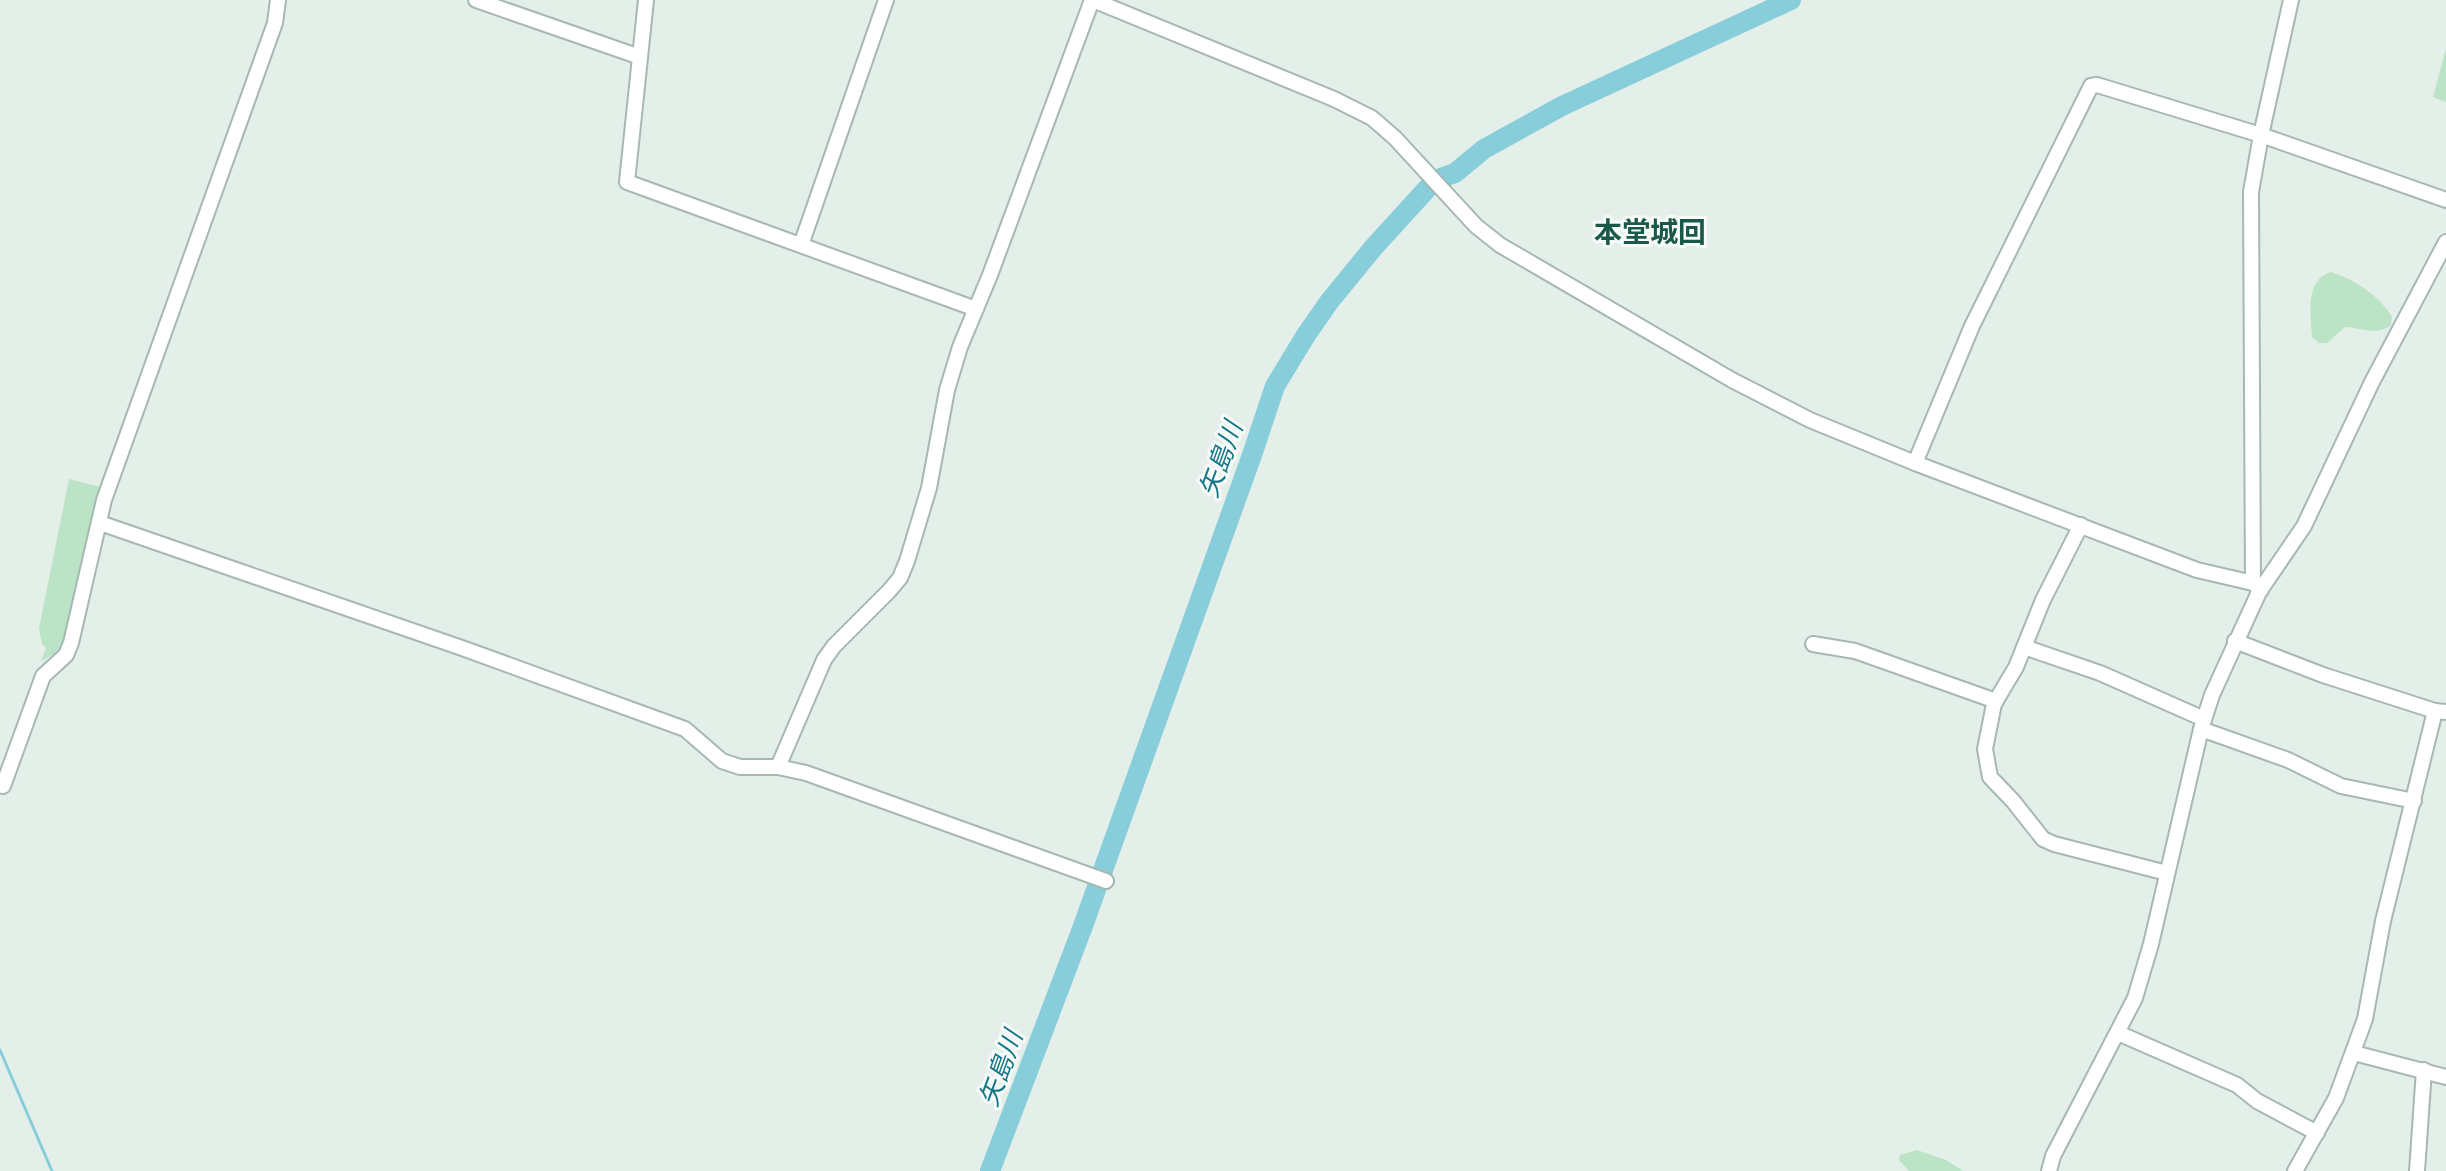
<svg xmlns="http://www.w3.org/2000/svg" width="2446" height="1171" font-family="'Open Sans','Noto Sans JP',sans-serif">
<style>
.green{fill:#bbe3c6}
.lines{fill:none;stroke-linecap:round;stroke-linejoin:round}
.stream{stroke:#87ceda;stroke-width:3}
.river{stroke:#87ceda;stroke-width:20}
.minor-casing{stroke:#a6b8b2;stroke-width:18}
.minor{stroke:#fff;stroke-width:14}
.labels{text-anchor:middle;dominant-baseline:central;stroke-width:6;stroke-linejoin:round;paint-order:stroke}
.water-label{font-size:26px;font-style:italic;fill:#137688;stroke:#f6fbf8}
.quarter-label{font-size:28px;font-weight:bold;fill:#1a5949;stroke:#f6fbf8}
</style>
<rect width="100%" height="100%" fill="#e5efea"/>
<!-- green -->
<g class="green">
<polygon points="2446,49 2446,102 2433,97"/>
<path d="M2331 272C2354 279 2380 296 2392 317L2391 325C2377 336 2362 328 2345 327L2327 343H2319L2312 337C2311 315 2304 280 2331 272Z"/>
<polygon points="69,479 101,487 66,638 55,654 41,661 46,648 42,644 39,628"/>
<polygon points="1917,1150 1946,1160 1963,1171 1909,1171 1899,1160 1900,1155"/>
</g>
<g class="lines">
<!-- stream -->
<polyline class="stream" points="0,1050 52,1171"/>
<!-- river -->
<polyline class="river" points="990,1171 1083,926 1252,455 1275,386 1306,335 1329,302 1373,248 1435,180 1455,173 1484,149 1562,106 1791,0"/>
<defs>
<g id="minor">
<polyline points="476,0 640,57"/>
<polyline points="646,0 627,182 976,309"/>
<polyline points="1093,0 1334,99 1372,118 1395,138 1476,226 1500,245 1732,380 1810,420 1915,463 2197,570 2253,583 2261,590"/>
<polyline points="801,245 886,0"/>
<polyline points="1915,463 1972,326 2091,86 2097,85 2261,135 2446,200"/>
<polyline points="100,523 462,648 685,729 722,761 740,767 778,767 806,773 1106,881"/>
<polyline points="2081,525 2043,600 2016,667 1994,704 1985,749 1990,777 2013,801 2043,839 2054,844 2167,873"/>
<polyline points="2253,583 2251,192 2261,135 2291,0"/>
<polyline points="2235,641 2323,675 2435,711 2446,712"/>
<polyline points="1813,644 1855,651 1996,701"/>
<polyline points="2024,647 2100,673 2204,719"/>
<polyline points="2201,729 2288,760 2341,786 2414,801"/>
<polyline points="778,767 824,660 834,646 889,591 900,578 907,561 929,488 947,390 960,347 990,275 1092,0"/>
<polyline points="0,785 3,786 43,676 66,655 71,643 104,500 275,23 278,0"/>
<polyline points="2118,1033 2237,1085 2257,1101 2317,1133"/>
<polyline points="2354,1053 2446,1077"/>
<polyline points="2049,1171 2053,1156 2135,998 2151,944 2201,729 2212,695 2259,592 2304,526 2372,382 2446,242"/>
<polyline points="2295,1171 2336,1098 2365,1019 2383,921 2435,711"/>
<polyline points="2417,1171 2424,1070"/>
</g>
</defs>
<!-- minor casing -->
<use href="#minor" class="minor-casing"/>
<!-- minor -->
<use href="#minor" class="minor"/>
</g>
<g class="labels">
<!-- water labels -->
<g class="water-label">
<text transform="translate(1220 459) rotate(-70)">矢島川</text>
<text transform="translate(1000 1068) rotate(-70)">矢島川</text>
</g>
<!-- quarter labels -->
<g class="quarter-label">
<text x="1650" y="231">本堂城回</text>
</g>
</g>
</svg>
